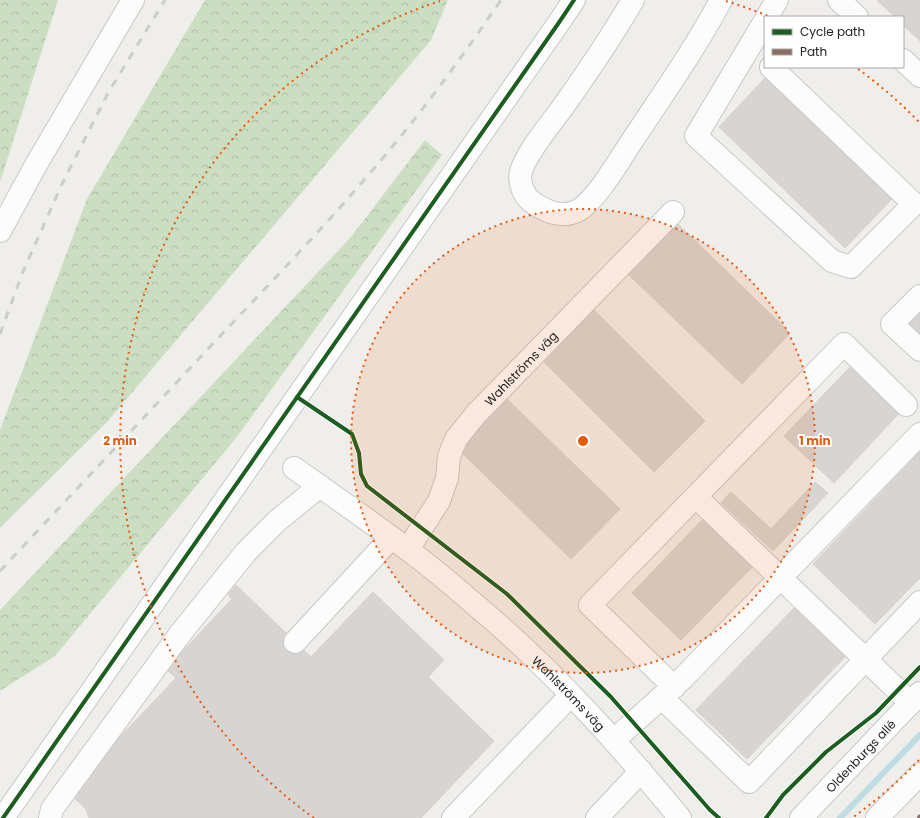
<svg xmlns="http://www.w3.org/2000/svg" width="920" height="818" font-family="Poppins,sans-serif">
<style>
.forest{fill:url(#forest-crowns)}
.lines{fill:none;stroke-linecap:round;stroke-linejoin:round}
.stream{stroke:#bfdbe3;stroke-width:6}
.building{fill:#d7d4d2;stroke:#d3d0cc}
.minor-casing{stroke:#c9c8c7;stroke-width:24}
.minor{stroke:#fdfcfc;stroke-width:22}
.rail{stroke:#ccc;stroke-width:3;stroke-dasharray:8 8;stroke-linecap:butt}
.quiet{stroke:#8d6e63;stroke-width:3;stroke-dasharray:6 3;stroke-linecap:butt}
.cycleway-casing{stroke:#fff;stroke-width:6}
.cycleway{stroke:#1b5e20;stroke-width:4}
.ring{fill:none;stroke:#e8590c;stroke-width:2;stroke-dasharray:2 4}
.labels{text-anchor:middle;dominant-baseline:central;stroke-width:4;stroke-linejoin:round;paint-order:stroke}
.street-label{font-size:12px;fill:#222;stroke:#fff}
.centre{fill:#e8590c;stroke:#fff;stroke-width:2}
.ring-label{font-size:12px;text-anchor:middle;font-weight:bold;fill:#e8590c;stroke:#fff;stroke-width:4;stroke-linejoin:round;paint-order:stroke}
</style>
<defs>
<pattern id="forest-crowns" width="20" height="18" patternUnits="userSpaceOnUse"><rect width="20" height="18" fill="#cbdec1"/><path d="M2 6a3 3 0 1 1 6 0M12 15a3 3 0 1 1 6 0" fill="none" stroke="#aebea6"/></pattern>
</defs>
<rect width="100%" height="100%" fill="#f0eeeb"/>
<!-- forest -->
<g class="forest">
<polygon points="0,0 58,0 0,182"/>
<polygon points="205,0 448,0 431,40 107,422 0,528 0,430 87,199"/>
<polygon points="425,140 442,155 236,438 55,656 0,691 0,610 351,237"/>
</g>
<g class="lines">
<!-- stream -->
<polyline class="stream" points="840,818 920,735"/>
</g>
<!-- building -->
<g class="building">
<polygon points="877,0 920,0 920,41 903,25 903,17 895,17"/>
<polygon points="766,77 892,199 845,248 719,127"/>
<polygon points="678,224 790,333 742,384 629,275"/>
<polygon points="593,309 705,421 654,472 542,360"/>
<polygon points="920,310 920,336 907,323"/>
<polygon points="854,363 903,409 834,483 784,436"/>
<polygon points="507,399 620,509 571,559 458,449"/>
<polygon points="920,452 920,578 875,624 813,564"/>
<polygon points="815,482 828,493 773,551 721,503 731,492 771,529"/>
<polygon points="703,519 752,567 681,640 632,593"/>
<polygon points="236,585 311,657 373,592 444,660 428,677 494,741 421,818 89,818 86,809 68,792 176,678 166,669 232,599 228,595"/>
<polygon points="794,608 845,657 747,759 696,710"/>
</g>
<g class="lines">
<defs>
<g id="minor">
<path d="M633 0C612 36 589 70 565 104 553 121 525 154 521 172 518 182 524 196 532 202 546 212 563 219 579 210 597 199 620 159 632 141 663 94 695 49 721 0"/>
<polyline points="839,0 857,17"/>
<polyline points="767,17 777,0"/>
<polyline points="765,21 696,136 832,261 851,267 914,204 771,67"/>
<polyline points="903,60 920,76"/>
<polyline points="0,231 37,163 133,0"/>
<polyline points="920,296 892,324 920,350"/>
<path id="s1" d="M294 468C332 495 370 521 407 549 437 571 465 596 493 620 562 680 622 748 680 818"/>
<polyline points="696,497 911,703"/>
<path id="s2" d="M408 549 439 501 447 478 449 456 456 439 476 414 673 212"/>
<polyline points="295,642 391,538"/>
<polyline points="674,687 590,605 844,344 906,405"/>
<polyline points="662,698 749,782 920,602"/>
<polyline points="614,740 683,678 920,434"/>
<polyline points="3,818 560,21 574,0"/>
<polyline points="50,818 52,809 180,634 246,552 277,521 320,486"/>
<polyline points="453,818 571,695"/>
<polyline points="597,818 641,771"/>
<path id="s3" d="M801 818 920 693"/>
<polyline points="877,818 920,774"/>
</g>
</defs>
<!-- minor casing -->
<use href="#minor" class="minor-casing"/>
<!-- minor -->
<use href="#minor" class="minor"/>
<!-- rail -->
<g class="rail">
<polyline points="0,334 22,274 62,184 108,93 165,0"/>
<path d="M0 571C74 492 148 413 222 334 282 271 342 208 397 141 434 96 468 48 501 0"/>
</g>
<!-- quiet -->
<polyline class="quiet" points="918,818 920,815"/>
<defs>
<g id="cycleway">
<polyline points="297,397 352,434 359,453 361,474 367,486 507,594 611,697 710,810 719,818"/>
<polyline points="3,818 560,21 574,0"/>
<polyline points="766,818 783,795 826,752 876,713 920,667"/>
</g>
</defs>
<!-- cycleway casing -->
<use href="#cycleway" class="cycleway-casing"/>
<!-- cycleway -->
<use href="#cycleway" class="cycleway"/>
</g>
<!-- distance rings -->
<circle cx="583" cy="441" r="232" fill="#e8590c" fill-opacity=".12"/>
<g class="ring">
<circle cx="583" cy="441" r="232"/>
<path d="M919 760A463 463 0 0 1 852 818M314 818A463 463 0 0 1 440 1M726 1A463 463 0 0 1 768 16M858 69A463 463 0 0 1 919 122"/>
</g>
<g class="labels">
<!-- street labels -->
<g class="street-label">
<text stroke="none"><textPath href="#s2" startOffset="218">Wahlströms väg</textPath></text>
<text stroke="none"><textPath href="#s1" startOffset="356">Wahlströms väg</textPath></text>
<text stroke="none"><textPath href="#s3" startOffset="86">Oldenburgs allé</textPath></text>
</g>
</g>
<circle cx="583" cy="441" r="6" class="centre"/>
<g class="ring-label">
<text x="815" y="445">1 min</text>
<text x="120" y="445">2 min</text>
</g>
<!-- legend -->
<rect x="764" y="16" width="140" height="52" fill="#ffffff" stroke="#a7a7a7"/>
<rect x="772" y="29" width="20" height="6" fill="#1b5e20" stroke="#a7a7a7"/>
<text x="800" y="36" font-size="12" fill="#222222">Cycle path</text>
<rect x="772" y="49" width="20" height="6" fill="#8d6e63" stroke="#a7a7a7"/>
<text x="800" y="56" font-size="12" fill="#222222">Path</text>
</svg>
